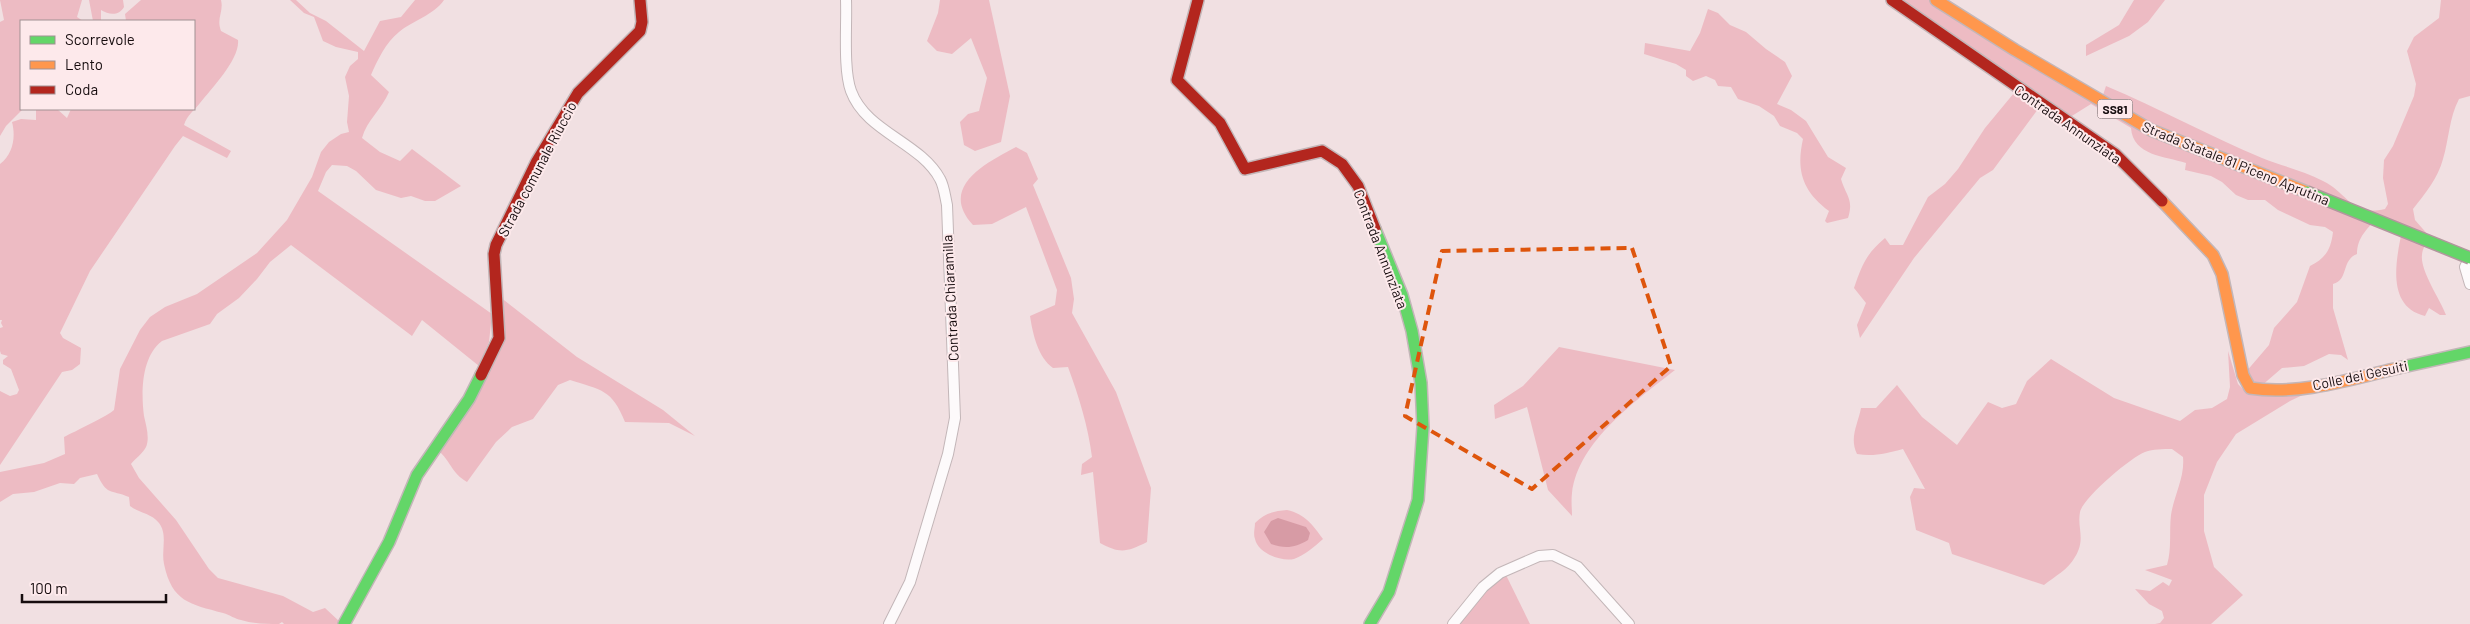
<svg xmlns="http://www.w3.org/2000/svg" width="2470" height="624" font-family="Barlow,sans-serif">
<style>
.green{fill:#edbbc3}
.water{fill:#d79ba5}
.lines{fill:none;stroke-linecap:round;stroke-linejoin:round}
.street-casing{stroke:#c3b6b8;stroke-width:12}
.fast-casing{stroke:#c3b6b8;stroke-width:14}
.slow-casing{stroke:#c3b6b8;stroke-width:14}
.jam-casing{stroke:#c3b6b8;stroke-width:14}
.street{stroke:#fdfafb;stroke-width:10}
.fast{stroke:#63d668;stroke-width:11}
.slow{stroke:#ff974d;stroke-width:11}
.jam{stroke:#b3261e;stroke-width:11}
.fast-bridge-casing{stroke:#b1979d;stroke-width:14;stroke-linecap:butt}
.fast-bridge{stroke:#63d668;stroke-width:11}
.marked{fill:none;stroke:#de550c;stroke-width:4;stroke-dasharray:10 6;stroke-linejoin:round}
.labels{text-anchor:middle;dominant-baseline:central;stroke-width:4;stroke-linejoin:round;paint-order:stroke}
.shield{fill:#fde9eb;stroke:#5b4e50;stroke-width:1}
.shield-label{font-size:12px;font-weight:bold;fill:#160c0e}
.street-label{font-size:14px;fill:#160c0e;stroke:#fde9eb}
</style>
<rect width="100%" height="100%" fill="#f1e0e2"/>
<!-- green -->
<g class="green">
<polygon points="0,0 82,0 77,17 83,21 21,21 23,109 6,126 0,136 0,22 4,20"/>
<path d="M123 0 124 7C119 16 109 15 101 10V21H93L89 0Z"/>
<path d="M141 0H221C224 12 216 18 221 31L238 40C240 59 212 88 200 103 194 111 187 115 184 125L231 151 227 158 183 136 175 146 90 271 60 333 63 338 81 348 80 364 72 370 62 372 0 465V391L10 396 17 394 19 390 11 369 3 364V360L8 356 1 354 0 351V328L3 327 1 323 2 320H0V164C13 154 16 137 12 122L21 119 36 120V109H57L67 118 71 109H194V21H126L125 14Z"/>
<path d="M290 0H296L310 13 326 21 364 51 380 21 401 17 415 0H444C434 15 412 21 399 32 386 42 377 61 371 75L389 92C382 109 367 120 362 138L380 152 400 161 412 149 461 186 435 201H425L411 196 401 198 376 190 356 171 347 166 332 165 326 172 318 191 492 314 489 342 479 366 422 320 412 336 291 245 270 262 257 279 239 298 217 314 210 324 162 341C141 357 141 393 144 416 146 425 150 438 146 447 143 453 135 459 131 464L139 478 176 520 209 569 218 578 283 596 313 612 325 608 340 622 339 624H284L282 622 279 624C266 624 254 624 241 620 235 619 230 615 223 613 190 604 172 602 164 564 161 550 168 535 159 523 151 513 139 513 130 506L129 497C110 489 107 496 97 474L80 478 74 484 60 483 34 492 13 494 0 502V472L44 463 65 454 64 437C74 432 109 415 114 410L120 369 140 330 150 317 165 307 197 294 257 253 287 220 312 177 321 152 329 142 341 134 349 132 347 122 349 96 345 77 350 66 358 59V52L336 47 323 41 314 17 304 13Z"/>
<polygon points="940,0 989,0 1010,96 1001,142 975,151 964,145 960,122 968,114 979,111 987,78 971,38 952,54 937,51 927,41 938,13"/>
<path d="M1898 0H1930L2103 95 2106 86C2159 108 2209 136 2262 158 2282 166 2304 171 2323 181 2348 193 2351 217 2385 209L2388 204 2383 178 2384 160 2393 146 2414 96 2416 84 2407 51 2414 37 2439 18 2441 0H2470V96L2459 99C2449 118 2449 139 2443 159 2438 178 2425 194 2413 209L2415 220 2429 236C2427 242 2422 249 2422 255 2420 271 2440 299 2446 315H2440L2429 308 2425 316C2384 306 2397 256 2403 226L2379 216C2368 228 2357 237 2357 254 2341 260 2349 280 2333 284V308L2348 360 2341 355 2329 354 2304 366 2282 368 2260 387 2245 373 2269 345 2274 328 2297 302 2310 266C2326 258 2331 249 2333 232L2325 227 2310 225 2278 210 2265 200H2248L2236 195 2222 182 2211 176 2185 170 2186 163C2165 156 2133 156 2131 128L2091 104 2059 124 2038 109 1993 170 1980 178 1914 258 1860 338 1857 325 1866 303 1854 288C1862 265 1866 254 1885 238L1890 245H1903L1928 197 1945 184 1958 169 1985 128 2014 93Z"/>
<polygon points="2134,0 2165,0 2148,22 2129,36 2086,56 2086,45 2119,25"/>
<path d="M1708 9 1718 13 1730 25 1746 32 1766 49 1785 62 1792 76 1777 104 1791 110 1806 121 1828 157 1846 168 1841 179C1846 196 1854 199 1848 218L1827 223 1825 221 1829 211C1802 191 1796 170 1803 139L1797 133 1780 126 1774 116 1759 106 1738 99 1731 87 1718 86 1715 80 1706 76 1693 81 1686 76V70L1676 64 1644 54 1645 43 1690 51 1700 33Z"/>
<path d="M1016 147 1027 153 1038 179 1033 185 1071 278 1074 299 1072 313 1116 392 1151 488 1147 542C1127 552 1120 554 1100 543L1093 472 1081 475 1082 464 1092 457C1088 426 1079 397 1068 367L1053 368C1038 357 1033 335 1030 316L1055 305 1057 290 1026 207 992 224 973 225C938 187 986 163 1016 147Z"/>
<path d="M500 297 577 357 663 410 695 436 669 423 625 422C612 389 601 390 570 380L558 385 533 419 512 427 496 442 467 482C452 473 452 464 440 452L503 344Z"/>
<path d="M1559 347 1675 370C1637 400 1578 441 1572 493 1571 501 1572 509 1572 516L1548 490 1527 407 1495 419 1494 405 1523 386Z"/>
<path d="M2228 351 2238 384 2247 393 2311 391 2290 401 2236 434 2217 462 2204 495V531L2214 567 2243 595 2211 624H2155L2160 623 2164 618 2162 611 2149 604 2135 589 2150 591 2163 582 2169 586 2172 580 2145 570 2167 565C2172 548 2169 532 2171 515 2174 495 2185 477 2183 457L2172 449C2163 449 2153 449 2145 452 2131 457 2083 498 2080 512 2077 529 2086 539 2075 557 2068 570 2055 576 2044 585L1952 554 1949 543 1916 530 1910 497 1914 488 1925 489 1903 449C1887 453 1874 457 1857 454 1849 438 1858 424 1861 408H1876L1897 385 1922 417 1957 445 1988 402 2002 408 2016 404 2027 381 2051 359 2114 398 2180 421 2195 410 2212 408 2227 399 2230 387Z"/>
<path d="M1287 510C1305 514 1313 525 1323 539 1314 547 1305 555 1294 559 1281 562 1258 553 1255 539 1253 534 1255 528 1255 523 1265 513 1274 511 1287 510Z"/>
<polygon points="1505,573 1530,624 1456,624 1489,586"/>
</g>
<!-- water -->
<path class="water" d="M1278 518 1306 527 1310 533 1308 540C1295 548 1285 549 1271 544L1264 532 1271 521Z"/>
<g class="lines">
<defs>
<g id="street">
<path d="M846 0C847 25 843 69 851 91 866 132 920 142 940 179 944 186 945 196 947 205L955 418 948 454 910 582 889 624"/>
<polyline points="2470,257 2465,267 2470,284"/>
<polyline points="1453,624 1483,587 1500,573 1539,556 1553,555 1578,567 1629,624"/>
</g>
<g id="fast">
<polyline points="2398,368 2470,352"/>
<polyline points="344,624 389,542 417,475 469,399 481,375"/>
<polyline points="1370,624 1389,592 1418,500 1423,427 1421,383 1412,331 1402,295 1375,229"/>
</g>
<g id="slow">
<polyline points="1936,0 2015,50 2151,130 2307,192"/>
<path d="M2162 201 2213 255 2222 274 2243 375 2250 388C2298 396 2352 379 2398 368"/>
</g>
<g id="jam">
<polyline points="1198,0 1177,80 1220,123 1245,169 1322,151 1342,164 1358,186 1375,229"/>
<polyline points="1892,0 2115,154 2162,201"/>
<polyline points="481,375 499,338 494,254 496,245 537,161 578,93 640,31 642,22 640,0"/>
</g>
</defs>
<!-- street casing -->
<use href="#street" class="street-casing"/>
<!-- fast casing -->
<use href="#fast" class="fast-casing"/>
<!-- slow casing -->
<use href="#slow" class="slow-casing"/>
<!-- jam casing -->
<use href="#jam" class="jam-casing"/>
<!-- street -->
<use href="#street" class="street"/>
<!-- fast -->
<use href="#fast" class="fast"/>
<!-- slow -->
<use href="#slow" class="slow"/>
<!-- jam -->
<use href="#jam" class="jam"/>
<defs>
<polyline id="fast-bridge" points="2307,192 2470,258"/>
</defs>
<!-- fast-bridge casing -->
<use href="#fast-bridge" class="fast-bridge-casing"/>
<!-- fast-bridge -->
<use href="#fast-bridge" class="fast-bridge"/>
</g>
<!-- marked area -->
<path class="marked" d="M1632 248 1671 366 1532 489 1405 416 1442 251Z"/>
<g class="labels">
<!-- shield labels -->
<rect class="shield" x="2097.5" y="99.5" width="35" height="19" rx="4"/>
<g class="shield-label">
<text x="2115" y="109">SS81</text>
</g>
<!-- street labels -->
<g class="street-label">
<text transform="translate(2068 124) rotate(35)">Contrada Annunziata</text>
<text transform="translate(2236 163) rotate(22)">Strada Statale 81 Piceno Aprutina</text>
<text transform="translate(537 169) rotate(-62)">Strada comunale Riuccio</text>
<text transform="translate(1381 249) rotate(69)">Contrada Annunziata</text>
<text transform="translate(950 298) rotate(-93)">Contrada Chiaramilla</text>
<text transform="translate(2360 375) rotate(-12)">Colle dei Gesuiti</text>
</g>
</g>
<!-- legend -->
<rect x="20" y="20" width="175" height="90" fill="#fde9eb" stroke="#a19193"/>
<rect x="30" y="36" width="25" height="8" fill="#63d668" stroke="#a19193"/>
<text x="65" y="45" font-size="15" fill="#160c0e">Scorrevole</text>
<rect x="30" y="61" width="25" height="8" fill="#ff974d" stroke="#a19193"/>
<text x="65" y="70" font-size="15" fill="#160c0e">Lento</text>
<rect x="30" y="86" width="25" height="8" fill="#b3261e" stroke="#a19193"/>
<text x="65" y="95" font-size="15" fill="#160c0e">Coda</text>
<!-- scale -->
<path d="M22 594v8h144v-8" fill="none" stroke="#160c0e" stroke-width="2.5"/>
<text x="30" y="594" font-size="15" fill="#160c0e" stroke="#fde9eb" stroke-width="4" paint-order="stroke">100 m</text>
</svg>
